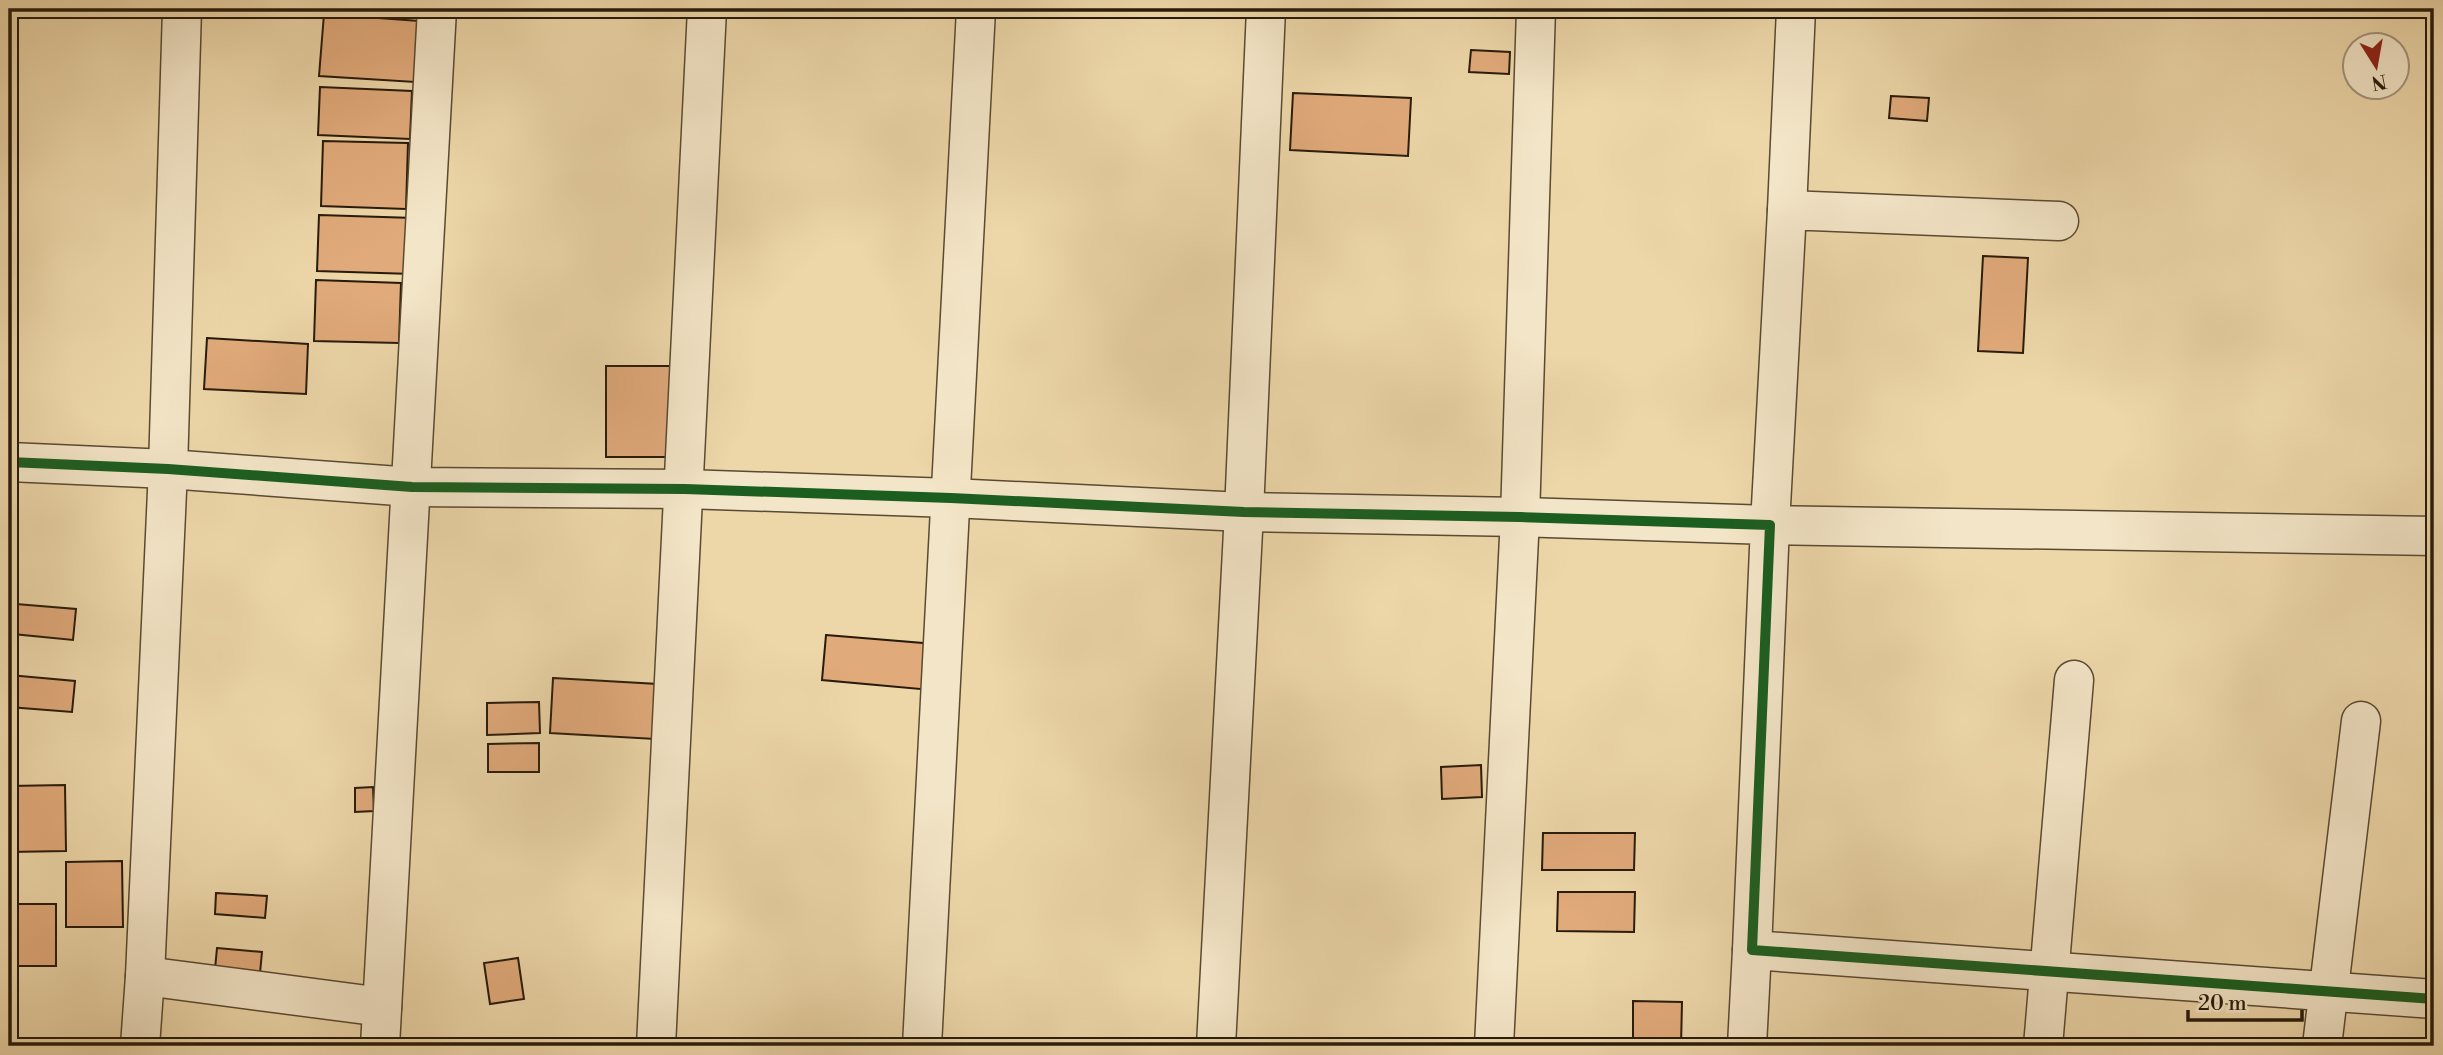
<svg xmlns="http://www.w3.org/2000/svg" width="2443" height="1055" font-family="'Libre Bodoni',serif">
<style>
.building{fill:#e1aa7b;stroke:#281b0b;stroke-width:2}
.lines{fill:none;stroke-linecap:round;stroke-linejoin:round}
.minor-casing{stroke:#594a32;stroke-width:41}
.minor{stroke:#f3e5c7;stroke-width:38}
.cycleway-casing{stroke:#f3e5c7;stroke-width:15}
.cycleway{stroke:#1b5e20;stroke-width:10}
</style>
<rect width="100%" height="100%" fill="#edd7a9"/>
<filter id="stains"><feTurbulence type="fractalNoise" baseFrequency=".00286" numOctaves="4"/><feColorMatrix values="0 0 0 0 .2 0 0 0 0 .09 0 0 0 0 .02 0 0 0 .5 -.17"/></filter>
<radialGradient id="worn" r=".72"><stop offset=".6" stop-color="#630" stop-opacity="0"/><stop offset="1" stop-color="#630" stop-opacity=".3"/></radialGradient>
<!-- building -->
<g class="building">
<polygon points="334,9 416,9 415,16 334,11"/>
<polygon points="324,14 419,21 415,82 319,76"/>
<polygon points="1471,50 1510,52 1509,74 1469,72"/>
<polygon points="320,87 412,91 410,139 318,135"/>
<polygon points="1293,93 1411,98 1408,156 1290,150"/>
<polygon points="1891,96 1929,98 1927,121 1889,118"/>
<polygon points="323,141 408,143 406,209 321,206"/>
<polygon points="319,215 414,218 412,274 317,271"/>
<polygon points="1983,256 2028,258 2023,353 1978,351"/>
<polygon points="316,280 401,283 399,343 314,341"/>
<polygon points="207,338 308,344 306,394 204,389"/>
<rect x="606" y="366" width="68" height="91"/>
<polygon points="16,604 76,609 73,640 13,634"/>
<polygon points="826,635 935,644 931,690 822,680"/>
<polygon points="9,675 75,681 72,712 9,707"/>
<polygon points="553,678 658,684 655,739 550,733"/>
<polygon points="539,702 540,733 487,735 487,703"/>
<polygon points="539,743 539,772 488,772 488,744"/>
<polygon points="1481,765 1482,797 1442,799 1441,767"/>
<polygon points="65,785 66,851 9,852 9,786"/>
<polygon points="373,787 374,811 355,812 355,788"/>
<polygon points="1543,833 1635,833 1634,870 1542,870"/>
<polygon points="122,861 123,927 66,927 66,862"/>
<polygon points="1558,892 1635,892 1634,932 1557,931"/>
<polygon points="216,893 267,896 265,918 215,914"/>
<rect x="9" y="904" width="47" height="62"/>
<polygon points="217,948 262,952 260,973 215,969"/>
<polygon points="518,958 524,999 490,1004 484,963"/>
<polygon points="1633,1001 1682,1002 1681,1046 1633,1046"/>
</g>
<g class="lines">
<defs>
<g id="minor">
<polyline points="1787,210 1796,9"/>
<polyline points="2059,221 1787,210 1770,525 2434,536"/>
<polyline points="9,462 168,469 412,487 685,489 951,498 1244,512 1520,517 1770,525 1752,950 2434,999"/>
<polyline points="145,976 382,1007"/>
<polyline points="140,1046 145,976 168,469 182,9"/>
<polyline points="380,1046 437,9"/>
<polyline points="656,1046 707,9"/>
<polyline points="922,1046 976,9"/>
<polyline points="1216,1046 1244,512 1266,9"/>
<polyline points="1494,1046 1520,517 1536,9"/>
<polyline points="1747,1046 1752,950"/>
<polyline points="2043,1046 2074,680"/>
<polyline points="2322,1046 2361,721"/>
</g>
</defs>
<!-- minor casing -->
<use href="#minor" class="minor-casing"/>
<!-- minor -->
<use href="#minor" class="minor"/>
<defs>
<polyline id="cycleway" points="9,462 168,469 412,487 685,489 951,498 1244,512 1520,517 1770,525 1752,950 2434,999"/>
</defs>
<!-- cycleway casing -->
<use href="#cycleway" class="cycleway-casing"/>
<!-- cycleway -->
<use href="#cycleway" class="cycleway"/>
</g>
<!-- margin -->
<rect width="2443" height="1055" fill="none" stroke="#edd7a9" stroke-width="35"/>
<rect x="10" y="10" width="2422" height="1034" fill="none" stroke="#281b0b" stroke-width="3.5"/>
<rect x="18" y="18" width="2408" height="1020" fill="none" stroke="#281b0b" stroke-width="2"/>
<!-- north arrow -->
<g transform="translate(2376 66) rotate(169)"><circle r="33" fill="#f3e5c7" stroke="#a2947c" stroke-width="2"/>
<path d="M0-5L12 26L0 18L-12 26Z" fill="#8f2418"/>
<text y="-10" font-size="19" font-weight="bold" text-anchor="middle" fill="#281b0b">N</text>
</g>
<!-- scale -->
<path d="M2188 1010v10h114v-10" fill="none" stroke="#281b0b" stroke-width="3.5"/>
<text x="2198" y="1010" font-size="21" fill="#281b0b" stroke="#f3e5c7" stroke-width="5" paint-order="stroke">20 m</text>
<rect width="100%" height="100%" filter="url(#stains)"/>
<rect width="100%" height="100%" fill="url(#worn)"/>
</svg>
